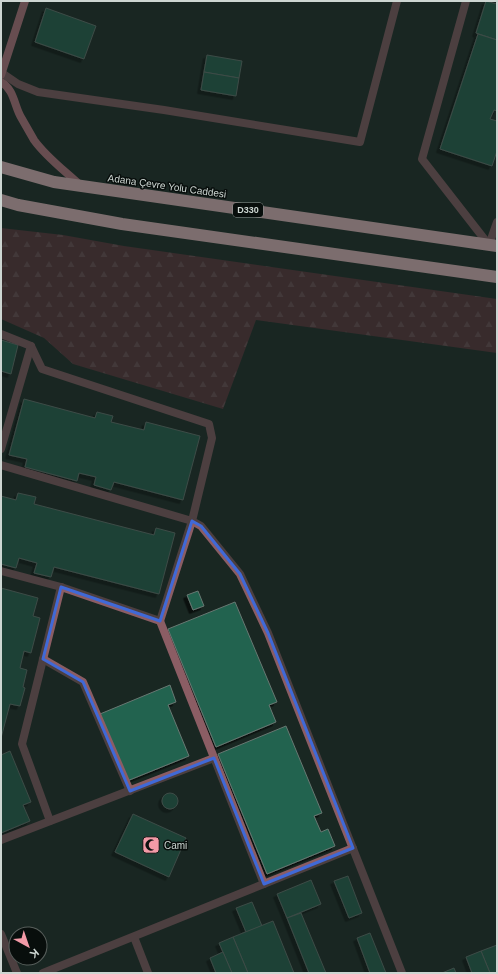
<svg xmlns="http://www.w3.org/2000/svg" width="498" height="974" font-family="Arial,sans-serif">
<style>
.forest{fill:url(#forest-firs)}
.building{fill:#216350;stroke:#687872;filter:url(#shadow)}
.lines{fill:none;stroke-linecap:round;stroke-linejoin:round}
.street{stroke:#8b5d64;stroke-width:8}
.secondary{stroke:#c67d88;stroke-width:8}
.highway{stroke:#f3c4ca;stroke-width:12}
.marked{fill:none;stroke:#4069d7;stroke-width:3;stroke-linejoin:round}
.labels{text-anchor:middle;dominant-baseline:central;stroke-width:3;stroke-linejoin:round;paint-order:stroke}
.shield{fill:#080e0c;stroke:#929a97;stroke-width:1}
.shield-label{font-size:9px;font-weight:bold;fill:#cdd6d2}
.street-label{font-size:10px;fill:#cdd6d2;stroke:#080e0c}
.poi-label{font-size:10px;fill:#cdd6d2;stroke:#080e0c;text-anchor:start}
</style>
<defs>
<pattern id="forest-firs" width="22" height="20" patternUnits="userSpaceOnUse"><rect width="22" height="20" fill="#5d3138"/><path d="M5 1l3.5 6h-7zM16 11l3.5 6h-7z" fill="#734e54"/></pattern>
<filter id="shadow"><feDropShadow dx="-3.5" dy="3.5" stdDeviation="0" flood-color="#0009"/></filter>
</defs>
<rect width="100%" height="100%" fill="#192722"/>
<!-- forest -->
<polygon class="forest" points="1,228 63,235 124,246 497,299 497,353 256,320 223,409 73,364 44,338 1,319"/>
<!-- building -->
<g class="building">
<polygon points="486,1 497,4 497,40 476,33"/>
<polygon points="46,8 96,26 84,59 35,42"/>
<polygon points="478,34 497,40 497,111 494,110 490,119 497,121 497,151 492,166 440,149"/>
<polygon points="207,55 242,61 239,78 204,72"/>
<polygon points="204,72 239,78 236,96 201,90"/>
<polygon points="1,340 18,345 11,374 1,371"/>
<polygon points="24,399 95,418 97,412 113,416 111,422 144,430 146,422 200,436 183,500 114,482 111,490 94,485 96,477 79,473 77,481 25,467 27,459 9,455"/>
<polygon points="18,493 36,497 34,504 154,535 156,528 175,533 159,594 54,567 51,577 34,573 37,563 19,558 16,568 1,564 1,496 16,500"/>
<polygon points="1,588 38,598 33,616 40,618 31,653 24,651 20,668 27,670 23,687 25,688 20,706 10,704 1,738"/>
<polygon points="198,591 204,606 193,610 187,595"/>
<polygon points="235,602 277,702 269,705 276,722 216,747 168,629"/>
<polygon points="170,685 176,702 168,705 189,756 127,781 100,714"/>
<polygon points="286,726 322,813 314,816 321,832 328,829 335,846 267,874 218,754"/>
<polygon points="10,751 31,802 23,805 30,821 1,833 1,755"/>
<circle cx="170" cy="801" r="8"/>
<polygon points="133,814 186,838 169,877 115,852"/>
<polygon points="348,876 362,913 349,918 334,881"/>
<polygon points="311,880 321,904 287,918 277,894"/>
<polygon points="252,902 262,926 246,932 236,908"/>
<polygon points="301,913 326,973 309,973 287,918"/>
<polygon points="273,921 294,973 248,973 233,937"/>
<polygon points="370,933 386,973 370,973 357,938"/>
<polygon points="233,937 248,973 232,973 219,943"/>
<polygon points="497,945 497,973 490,973 481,951"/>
<polygon points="481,951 490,973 472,973 466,957"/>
<polygon points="223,952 232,973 216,973 210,958"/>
<polygon points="454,968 456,973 442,973"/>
</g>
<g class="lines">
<!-- street -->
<g class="street">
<polyline points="466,1 422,159 489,245"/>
<polyline points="2,73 18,84 38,92 164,110 360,142 397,1"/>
<polyline points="489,245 497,222"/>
<polyline points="1,334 31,346 42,369 209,424 212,438 192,521 201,526 240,574 268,633 402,973"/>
<polyline points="1,449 31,346"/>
<polyline points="1,465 192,521 160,621"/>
<polyline points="1,571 61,587 160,621 264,884"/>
<polyline points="43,659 83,682 130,791"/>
<polyline points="50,821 22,744 61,587"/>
<polyline points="1,840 214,758"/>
<polyline points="1,934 17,973"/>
<polyline points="134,937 148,973"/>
<polyline points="43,973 353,848"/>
</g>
<!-- secondary -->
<g class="secondary">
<polyline points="1,75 25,1"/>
<path d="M1 82C15 90 14 107 22 119 26 126 30 133 34 140 46 157 65 171 80 185"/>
</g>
<!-- highway -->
<g class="highway">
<polyline points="1,167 54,182 497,246"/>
<polyline points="1,200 18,205 122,224 497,277"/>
</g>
</g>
<!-- marked area -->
<path d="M0 0H498V974H0ZM192 521 201 526 240 574 268 633 353 848 264 884 214 758 130 791 83 682 43 659 61 587 160 621Z" fill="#192722" fill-opacity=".55" fill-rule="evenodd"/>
<path class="marked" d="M192 521 201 526 240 574 268 633 353 848 264 884 214 758 130 791 83 682 43 659 61 587 160 621Z"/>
<!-- icons -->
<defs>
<symbol id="mosque-square" viewBox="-11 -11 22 22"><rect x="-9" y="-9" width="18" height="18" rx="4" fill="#f39aa7" stroke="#080e0c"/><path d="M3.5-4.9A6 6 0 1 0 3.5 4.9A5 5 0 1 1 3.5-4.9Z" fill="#111"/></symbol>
</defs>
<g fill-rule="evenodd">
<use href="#mosque-square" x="141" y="835" width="20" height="20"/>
</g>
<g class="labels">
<!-- shield labels -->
<rect class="shield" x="233" y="203" width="30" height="14" rx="3"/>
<g class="shield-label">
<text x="248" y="210">D330</text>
</g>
<!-- street labels -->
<g class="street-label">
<text transform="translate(167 186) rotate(8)">Adana Çevre Yolu Caddesi</text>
</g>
<!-- poi labels -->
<g class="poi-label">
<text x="164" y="845">Cami</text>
</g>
</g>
<!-- border -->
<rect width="498" height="974" fill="none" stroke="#cdd6d2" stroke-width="4"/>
<!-- north arrow -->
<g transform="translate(28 946) rotate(140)"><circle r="19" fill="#080e0c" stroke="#575e5b"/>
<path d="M0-3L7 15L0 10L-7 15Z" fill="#f39aa7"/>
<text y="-6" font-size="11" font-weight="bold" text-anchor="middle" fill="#cdd6d2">K</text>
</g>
</svg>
